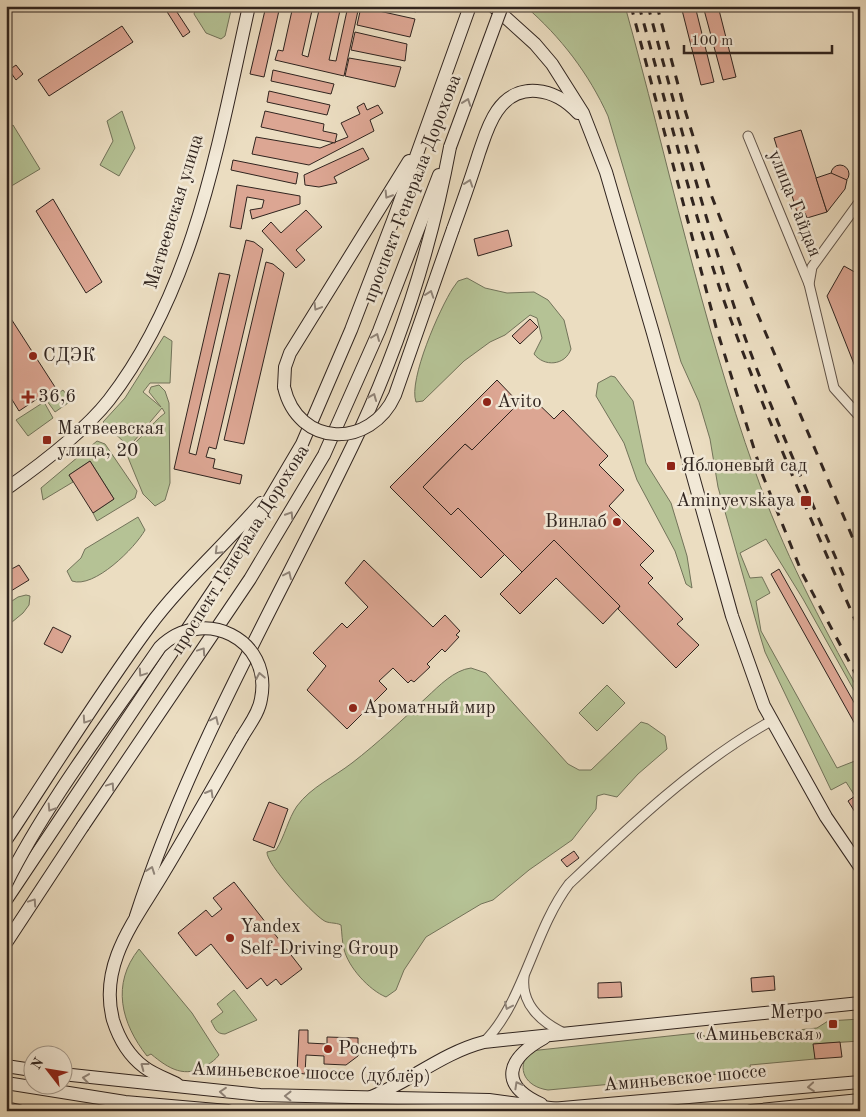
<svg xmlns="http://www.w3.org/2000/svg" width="866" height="1117" font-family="'Old Standard TT',serif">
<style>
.green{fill:#b5c295;stroke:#72735a}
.building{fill:#dca693;stroke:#30241f}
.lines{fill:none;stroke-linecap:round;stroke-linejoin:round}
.street-casing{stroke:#5f5248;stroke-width:11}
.secondary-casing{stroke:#30241f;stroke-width:14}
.street{stroke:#f2e9d7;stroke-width:9}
.secondary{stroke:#f2e9d7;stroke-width:12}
.rail{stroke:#30241f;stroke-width:3;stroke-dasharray:9 9;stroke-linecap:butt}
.secondary-bridge-casing{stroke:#30241f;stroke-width:14;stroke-linecap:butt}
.secondary-bridge{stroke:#f2e9d7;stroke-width:12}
.oneway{stroke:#91867b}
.poi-dot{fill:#8f2418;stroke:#f2e9d7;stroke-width:2}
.labels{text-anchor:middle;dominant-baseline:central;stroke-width:5;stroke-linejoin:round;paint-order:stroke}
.street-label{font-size:19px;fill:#30241f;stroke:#f2e9d7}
.poi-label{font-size:19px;fill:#30241f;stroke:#f2e9d7;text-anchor:start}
</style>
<rect width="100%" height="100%" fill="#ebddc1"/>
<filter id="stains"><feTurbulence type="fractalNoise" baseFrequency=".004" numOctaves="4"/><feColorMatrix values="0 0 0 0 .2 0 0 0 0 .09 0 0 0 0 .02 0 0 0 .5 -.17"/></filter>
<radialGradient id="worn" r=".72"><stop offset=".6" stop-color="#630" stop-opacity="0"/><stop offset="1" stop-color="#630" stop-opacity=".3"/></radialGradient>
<!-- green -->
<g class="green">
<polygon points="196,6 232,6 225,36 221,39 206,33 194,14"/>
<path d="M525 6H625C668 161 701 319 755 471 782 549 820 621 860 693V701L803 599 766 539 740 553 750 578 762 577 770 593 756 601 761 631 837 768 860 759V804L846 782 831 790 765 652 759 632 718 487 710 439 699 402 681 362 608 116C589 74 561 37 525 6Z"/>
<polygon points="122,111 135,148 119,176 100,165 113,141 107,121"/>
<polygon points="13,125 40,169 8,188 6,129"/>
<path d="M467 278 485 288 507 293 534 292 548 300 564 320 571 349C565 366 544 367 534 354L542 338 537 318 530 315 505 335 490 342 464 361 423 401 416 402C408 380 440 308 453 288L458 281Z"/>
<path d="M164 336 172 341 170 383H150L143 392 161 407 149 392 151 387 159 385 165 391 169 403 170 483 165 500 155 506 143 494 125 450C141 441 150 424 165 413L162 408 129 447 103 422 125 398Z"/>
<polygon points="611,376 615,377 633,401 646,463 671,503 687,556 692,588 686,584 675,551 637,480 624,443 596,396 598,383"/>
<polygon points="63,390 71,401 55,412 47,401"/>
<polygon points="44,402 53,418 28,436 16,420"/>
<polygon points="97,441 105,444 137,491 135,498 97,521 93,513 114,499 90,461 69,475 73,482 43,500 41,488"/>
<path d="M138 517 145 530C135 548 94 589 72 581L67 571 81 558 85 549Z"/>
<polygon points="26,595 30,596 29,605 23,613 6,627 6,605 18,597"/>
<path d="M471 668 486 673 568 764 579 770H591L641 722 648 724 665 736 667 749 638 774 617 797 604 794 597 796 596 809 572 840 529 870 493 900 481 904 426 937 404 970 396 990 386 997C369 990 348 967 344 949 342 942 342 933 341 925 335 922 328 924 323 920 311 912 266 864 267 852L276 850C285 836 288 819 297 806 311 787 334 777 352 763 378 743 402 720 427 697 439 686 454 670 471 668Z"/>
<polygon points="607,685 625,703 597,731 579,713"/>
<path d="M139 949 192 1013 219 1055C215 1060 212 1062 207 1065 185 1079 169 1069 151 1054L147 1056C121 1023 111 984 139 949Z"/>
<path d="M234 990 257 1020 225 1034C216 1034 215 1028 211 1021L223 1012 217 1004Z"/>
<path d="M860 1019V1041L814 1044 815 1059 750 1065 751 1071 548 1090C526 1087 515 1069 530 1051L697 1033 712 1039 817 1028 828 1021Z"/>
</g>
<!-- building -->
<g class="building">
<polygon points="166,6 173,6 190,32 183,37 164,7"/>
<polygon points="266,6 280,6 264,77 250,74"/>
<polygon points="293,6 313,6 302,55 308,57 320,6 341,6 329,60 336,61 348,6 359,6 344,76 275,60 278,50 283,51"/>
<polygon points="392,6 417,6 416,12"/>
<polygon points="681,6 695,6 714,82 701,85"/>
<polygon points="703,6 718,6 736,77 723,80"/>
<polygon points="361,7 415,19 410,37 357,25"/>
<polygon points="122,26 133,42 49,96 38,80"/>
<polygon points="355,32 407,44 405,61 351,50"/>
<polygon points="349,58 401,67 395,87 345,76"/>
<polygon points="16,65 23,74 16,80 9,70"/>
<polygon points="273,70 334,84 331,94 271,81"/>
<polygon points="269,91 330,105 327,115 267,102"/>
<polygon points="364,103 367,110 378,105 383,113 370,120 374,131 309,165 252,154 256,137 320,148 348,137 341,123 360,114 357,107"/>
<polygon points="265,111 324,124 323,131 337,134 335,143 261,127"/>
<polygon points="801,130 827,212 807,218 805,213 798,215 774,138"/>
<polygon points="363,148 369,159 334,177 337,183 319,187 305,185 304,175"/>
<polygon points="233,160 298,173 296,184 231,170"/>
<circle cx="840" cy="174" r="9"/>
<polygon points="831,173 847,180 845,189 827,212 816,178"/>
<polygon points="237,185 300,196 300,204 252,219 250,210 262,208 264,200 247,197 241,229 230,227"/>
<polygon points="53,199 102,282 86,293 36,211"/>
<polygon points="306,210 322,227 296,250 305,260 296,268 262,231 271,222 281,233"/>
<polygon points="508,230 512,246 478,256 474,239"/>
<polygon points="246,240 254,242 263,249 216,449 209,447 206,457 215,459 213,468 242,475 240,484 174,469 219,273 230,275 189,453 196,455"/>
<polygon points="266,262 273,264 284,273 244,444 224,440"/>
<polygon points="844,266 860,275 858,298 860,303 860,367 856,369 827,296"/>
<polygon points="8,314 55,387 19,411 11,398 6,401"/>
<polygon points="530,319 538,327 520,344 512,336"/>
<polygon points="860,367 860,380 856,369"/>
<polygon points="497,380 519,403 472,450 465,444 423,487 451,515 458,508 505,554 481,578 390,487"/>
<polygon points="528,394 554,419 563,410 608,456 599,465 624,490 609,506 654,551 640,565 653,578 648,583 683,619 677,624 699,645 676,668 618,609 620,606 554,540 522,572 458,508 451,515 423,487 465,444 472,450"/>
<polygon points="90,461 114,499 93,513 69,475"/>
<polygon points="554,540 620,606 603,624 556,578 520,614 500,594"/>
<polygon points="364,560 433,627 445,615 460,631 456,635 459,637 445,652 442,649 427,664 430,667 414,682 411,680 408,683 393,668 379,681 387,689 347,729 307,690 326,666 313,653 342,623 347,628 368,607 345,583"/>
<polygon points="19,565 29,580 6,594 6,572"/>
<polygon points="779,569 860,713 860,733 771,574"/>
<polygon points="53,627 71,636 62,653 44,644"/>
<polygon points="855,796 860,804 860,820 848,801"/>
<polygon points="269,802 288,809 274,848 253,840"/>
<polygon points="574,851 579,858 567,867 561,860"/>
<polygon points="234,882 302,969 281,985 276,979 267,986 261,978 247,989 211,944 196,956 178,933 206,910 212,917 222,909 213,898"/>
<polygon points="774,976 775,990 752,992 751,978"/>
<polygon points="621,982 622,997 598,998 598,983"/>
<polygon points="299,1030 308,1030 308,1043 327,1044 327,1037 358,1038 358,1056 346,1065 324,1064 324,1056 306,1055 305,1074 297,1073"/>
<polygon points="840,1042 842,1057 815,1059 813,1044"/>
</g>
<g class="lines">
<defs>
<g id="street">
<polyline points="748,136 809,284"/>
<polyline points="860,201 812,267 809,284 834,388 860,417"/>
<path d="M524 977C521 1004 541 1022 564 1033"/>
<path d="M484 1042C523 1004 534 930 569 884 631 825 696 763 771 721"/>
</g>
<g id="secondary">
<polyline points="493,6 535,44 552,64 583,113 606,172 653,333 732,616 764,706 826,817 860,867"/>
<path d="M453 229C462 204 471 179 479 153 484 139 488 124 497 111 518 80 555 88 578 113"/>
<polyline points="284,387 285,367 290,353 409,161"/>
<path d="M6 489C40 465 83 433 109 400 195 289 219 140 249 6"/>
<polyline points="83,826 250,579 324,455 379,331 439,175"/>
<path d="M6 840C53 769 98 696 148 628 181 583 224 546 261 503"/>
<polyline points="6,900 233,561 302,444 351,330 394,218 470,6"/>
<path d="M136 916C191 746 284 591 360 430 401 341 432 244 450 147"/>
<polyline points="6,1066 32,1070"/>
<polyline points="62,1074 260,1095 489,1100 558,1109"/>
<polyline points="6,1083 125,1102 228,1111"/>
<path d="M177 1084C167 1079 153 1074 144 1067 128 1055 119 1039 113 1020 98 963 137 918 164 872 191 827 216 782 242 737"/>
<path d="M371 1097C411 1081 442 1053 484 1042L860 1003"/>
<path d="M541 1104C497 1084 508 1058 544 1038"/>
<polyline points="6,1108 19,1111"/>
<polyline points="551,1109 860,1082"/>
<polyline points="751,1111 860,1100"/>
</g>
</defs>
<!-- street casing -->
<use href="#street" class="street-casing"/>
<!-- secondary casing -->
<use href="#secondary" class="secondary-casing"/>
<!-- street -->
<use href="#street" class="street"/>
<!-- secondary -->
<use href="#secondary" class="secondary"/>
<!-- rail -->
<g class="rail">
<polyline points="631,6 716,327 761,471 802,573 860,682"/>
<path d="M639 6C669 112 694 220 732 323 770 427 815 529 860 631"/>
<path d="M648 6C676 110 703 213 737 315 768 404 807 491 844 577"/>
<polyline points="657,6 684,107 712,197 755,308 860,555"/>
</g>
<defs>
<g id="secondary-bridge">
<polyline points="450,147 502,6"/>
<path d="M284 387C298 448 371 449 395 395L453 229"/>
<path d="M6 884C47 802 108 723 160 647 203 605 273 639 261 699 259 713 249 725 242 737"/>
<polyline points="6,943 83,826"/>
</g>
</defs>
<!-- secondary-bridge casing -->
<use href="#secondary-bridge" class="secondary-bridge-casing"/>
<!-- secondary-bridge -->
<use href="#secondary-bridge" class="secondary-bridge"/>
</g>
<!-- one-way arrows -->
<defs><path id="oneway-chevron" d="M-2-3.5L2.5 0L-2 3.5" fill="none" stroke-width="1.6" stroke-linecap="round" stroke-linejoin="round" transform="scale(1.25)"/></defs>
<g class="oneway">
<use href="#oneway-chevron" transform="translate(467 102) rotate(-70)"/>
<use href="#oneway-chevron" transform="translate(469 183) rotate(-71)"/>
<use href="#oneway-chevron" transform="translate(388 195) rotate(122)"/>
<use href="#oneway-chevron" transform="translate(430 294) rotate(-71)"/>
<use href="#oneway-chevron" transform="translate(317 307) rotate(121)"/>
<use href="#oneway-chevron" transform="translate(376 337) rotate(-67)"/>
<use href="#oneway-chevron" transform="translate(373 397) rotate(-68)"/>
<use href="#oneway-chevron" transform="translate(290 515) rotate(-58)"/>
<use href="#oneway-chevron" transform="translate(218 551) rotate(135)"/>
<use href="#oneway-chevron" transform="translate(288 575) rotate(-65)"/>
<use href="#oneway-chevron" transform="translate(202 651) rotate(-56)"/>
<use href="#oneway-chevron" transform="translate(142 673) rotate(124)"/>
<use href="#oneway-chevron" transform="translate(260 676) rotate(-101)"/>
<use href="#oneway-chevron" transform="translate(86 720) rotate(124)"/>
<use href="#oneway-chevron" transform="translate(215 720) rotate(-65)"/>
<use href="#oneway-chevron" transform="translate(111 786) rotate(-56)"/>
<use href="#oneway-chevron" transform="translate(210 793) rotate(-60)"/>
<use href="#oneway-chevron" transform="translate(51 808) rotate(123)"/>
<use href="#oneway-chevron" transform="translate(151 870) rotate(-70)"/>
<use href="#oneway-chevron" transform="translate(33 902) rotate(-56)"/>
<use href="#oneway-chevron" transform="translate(508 1006) rotate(115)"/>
<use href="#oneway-chevron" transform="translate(144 1066) rotate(-143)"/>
<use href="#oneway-chevron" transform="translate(86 1078) rotate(-172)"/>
<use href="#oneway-chevron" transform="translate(518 1085) rotate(-119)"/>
<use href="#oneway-chevron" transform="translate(811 1087) rotate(175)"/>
<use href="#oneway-chevron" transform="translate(223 1092) rotate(-175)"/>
<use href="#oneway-chevron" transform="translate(288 1096) rotate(-179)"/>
</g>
<!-- markers -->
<g class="poi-dot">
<circle cx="33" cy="356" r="5"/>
<path d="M25.5 389.5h5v5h5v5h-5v5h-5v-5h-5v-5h5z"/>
<circle cx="487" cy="402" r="5"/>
<rect x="42" y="435" width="10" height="10" rx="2.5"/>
<rect x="666" y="461" width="10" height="10" rx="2.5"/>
<rect x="800" y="495" width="12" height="12" rx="2.5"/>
<circle cx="617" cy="522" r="5"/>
<circle cx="353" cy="708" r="5"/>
<circle cx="230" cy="938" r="5"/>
<rect x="828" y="1019" width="10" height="10" rx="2.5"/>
<circle cx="328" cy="1049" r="5"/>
</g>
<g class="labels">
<!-- street labels -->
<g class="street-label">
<text transform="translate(413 189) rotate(-69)">проспект Генерала Дорохова</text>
<text transform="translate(794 204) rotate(68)">улица Гайдая</text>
<text transform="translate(175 212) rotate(-73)">Матвеевская улица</text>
<text transform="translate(241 550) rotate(-58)">проспект Генерала Дорохова</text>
<text transform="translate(311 1074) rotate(2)">Аминьевское шоссе (дублёр)</text>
<text transform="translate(685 1079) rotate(-5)">Аминьевское шоссе</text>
</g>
<!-- poi labels -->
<g class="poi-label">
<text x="43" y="356">СДЭК</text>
<text x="38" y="397">36,6</text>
<text x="497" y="402">Avito</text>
<text x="57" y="429">Матвеевская<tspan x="57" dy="22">улица, 20</tspan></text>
<text x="681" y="466">Яблоневый сад</text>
<text x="795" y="501" text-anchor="end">Aminyevskaya</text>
<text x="607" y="522" text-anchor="end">Винлаб</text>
<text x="363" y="708">Ароматный мир</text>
<text x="240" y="927">Yandex<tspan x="240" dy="22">Self-Driving Group</tspan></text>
<text x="823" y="1013" text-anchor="end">Метро<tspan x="823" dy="22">«Аминьевская»</tspan></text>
<text x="338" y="1049">Роснефть</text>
</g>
</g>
<!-- margin -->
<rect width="866" height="1117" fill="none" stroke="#ebddc1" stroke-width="25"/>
<rect x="8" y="8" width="851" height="1102" fill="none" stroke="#30241f" stroke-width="2.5"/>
<rect x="12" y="12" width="841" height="1092" fill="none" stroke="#30241f"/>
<!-- north arrow -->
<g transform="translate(48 1070) rotate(301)"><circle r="24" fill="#f2e9d7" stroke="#a49a8d"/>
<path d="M0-4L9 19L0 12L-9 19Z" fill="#8f2418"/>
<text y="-8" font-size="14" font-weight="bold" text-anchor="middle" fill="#30241f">N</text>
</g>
<!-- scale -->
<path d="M684 45v8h148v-8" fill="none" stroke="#30241f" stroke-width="2.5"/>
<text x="691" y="45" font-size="15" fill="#30241f" stroke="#f2e9d7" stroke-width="4" paint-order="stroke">100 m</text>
<rect width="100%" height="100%" filter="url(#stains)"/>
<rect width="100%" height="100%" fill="url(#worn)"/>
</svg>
